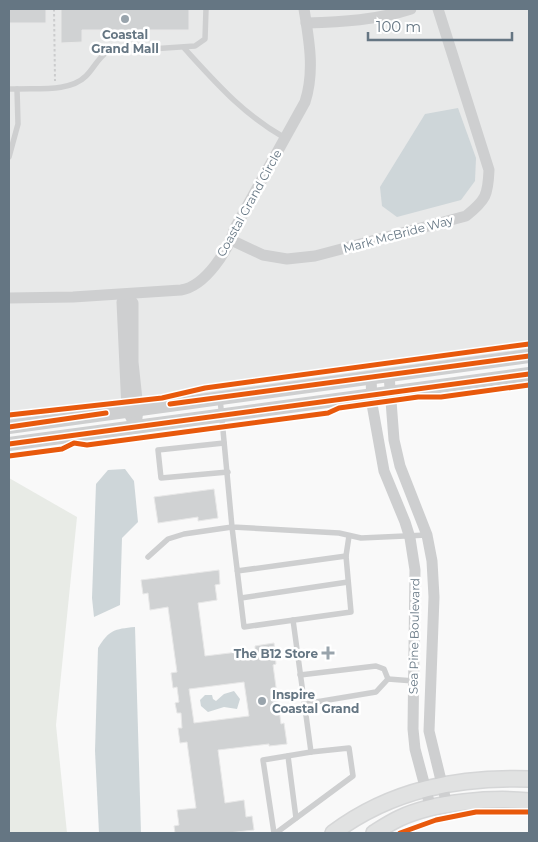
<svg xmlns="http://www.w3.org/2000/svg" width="538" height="842" font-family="Montserrat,sans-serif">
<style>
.built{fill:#e8e9e9}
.green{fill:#e8ebe6}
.water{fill:#ced6d9}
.building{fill:#d0d2d3;stroke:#e8e8e8;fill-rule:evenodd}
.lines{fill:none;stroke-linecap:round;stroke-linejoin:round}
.secondary-casing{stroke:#d5d6d7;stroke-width:18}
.path{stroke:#cbcccd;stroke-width:2;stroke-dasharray:2.5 2.5;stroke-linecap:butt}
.service{stroke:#cecfd0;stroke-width:5.5}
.minor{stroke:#cecfd0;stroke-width:11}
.tertiary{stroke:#cecfd0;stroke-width:14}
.secondary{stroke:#e1e2e2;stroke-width:15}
.cycleway-casing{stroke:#fff;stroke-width:8}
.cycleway{stroke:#e8590c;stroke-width:5}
.poi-dot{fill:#99a4ac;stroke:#fff;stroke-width:2}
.labels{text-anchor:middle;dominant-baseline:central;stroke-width:5;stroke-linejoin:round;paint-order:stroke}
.poi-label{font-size:12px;font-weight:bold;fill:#657683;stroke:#fff}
.street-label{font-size:12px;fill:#657683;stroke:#fff}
</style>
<rect width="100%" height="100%" fill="#f9f9f9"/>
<!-- built -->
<polygon class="built" points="9,9 529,9 529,355 9,427"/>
<!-- green -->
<polygon class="green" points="9,478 77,517 56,725 67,833 9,833"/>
<!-- water -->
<g class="water">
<polygon points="458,108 476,158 475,181 461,200 397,217 382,206 380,187 425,114"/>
<polygon points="125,469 134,481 138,522 122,538 120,605 94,617 92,598 96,484 108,470"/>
<path d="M135 627 141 833H99L95 751 98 648C109 630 114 629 135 627Z"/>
<polygon points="234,691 240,699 237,709 224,707 208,712 201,706 200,700 205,695 212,695 213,699 216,701 224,694"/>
</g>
<!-- building -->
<g class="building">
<rect x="9" y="9" width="37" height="14"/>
<polygon points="61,9 189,9 189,30 82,30 82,42 61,43"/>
<polygon points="214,489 218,518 198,521 198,517 158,523 154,497"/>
<path d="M219 570 220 584 215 585 217 600 198 603 205 656 255 650V646L274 643 276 664 273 665 281 724 284 723 287 744 269 746V744L218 750 225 803 244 800 246 817 252 816 254 830 228 833H175L174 826 179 825 177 810 196 808 187 742 180 743 178 728H182L181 713H177L175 703 179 702 177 687 173 688 171 673 177 672 168 607 150 610 148 593 143 594 141 580ZM244 682 249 716 194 723 189 689Z"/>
</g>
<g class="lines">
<defs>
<g id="secondary">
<path d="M333 833C392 789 458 777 529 779"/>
<path d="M374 833C382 828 391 822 400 818 434 802 493 797 529 801"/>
</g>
</defs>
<!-- secondary casing -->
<use href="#secondary" class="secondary-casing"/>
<!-- path -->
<polyline class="path" points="54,9 55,81"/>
<!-- service -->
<g class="service">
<path d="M185 49C217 84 243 114 285 138"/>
<polyline points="9,89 17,89"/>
<path d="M9 157 18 124 17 89C38 88 70 92 86 76 94 68 98 58 107 52L195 46 205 39 206 9"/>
<polyline points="220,398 232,527 339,533 361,538 427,535"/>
<polyline points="224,443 158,450 161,478 228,472"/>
<polyline points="346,556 349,536"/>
<polyline points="148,557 168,539 184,534 232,527 244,627 351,612 346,556 237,571"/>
<polyline points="241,598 348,582"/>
<polyline points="300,675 376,666 384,669 388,679"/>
<polyline points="388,679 414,681"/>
<polyline points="304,704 376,692 388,679"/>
<polyline points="288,756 296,818"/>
<polyline points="274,833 263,760 311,752"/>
<polyline points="276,833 353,776 349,748 311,752 293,620"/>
</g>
<!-- minor -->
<g class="minor">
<path d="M306 23C343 22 377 20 411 9"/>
<path d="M231 240 263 255 287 259 315 256 466 216C486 200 488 195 489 170L438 9"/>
<polygon points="127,295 133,303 133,362 138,409 136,427 127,410 122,302"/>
<path d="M9 298 73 297 181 290C206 286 228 250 235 228L305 102C315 71 309 40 304 9"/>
<polyline points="389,375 394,440 400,466 427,535 432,561 434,597 429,731 447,805"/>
<polyline points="371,377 372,404 384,471 405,522 410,538 415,570 413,729 415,749 431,809"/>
</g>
<!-- tertiary -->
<g class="tertiary">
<polyline points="9,427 529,356"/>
<polyline points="9,444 529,374"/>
</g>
<!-- secondary -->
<use href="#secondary" class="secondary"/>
<defs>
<g id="cycleway">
<polyline points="170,404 529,356"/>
<polyline points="9,415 162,398 205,388 529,344"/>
<polyline points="9,427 106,413"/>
<polyline points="9,444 529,374"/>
<polyline points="9,456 62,449 74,443 87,445 328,413 339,408 418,397 441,397 529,385"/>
<polyline points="400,833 436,820 476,812 529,812"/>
</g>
</defs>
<!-- cycleway casing -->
<use href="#cycleway" class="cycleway-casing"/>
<!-- cycleway -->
<use href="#cycleway" class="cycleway"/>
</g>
<!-- markers -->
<g class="poi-dot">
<circle cx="125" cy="19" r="5"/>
<path d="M325.5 645.5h5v5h5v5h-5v5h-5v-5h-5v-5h5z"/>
<circle cx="262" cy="701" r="5"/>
</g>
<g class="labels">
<!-- poi labels -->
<g class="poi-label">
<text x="125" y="34">Coastal<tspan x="125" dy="14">Grand Mall</tspan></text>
<text x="318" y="653" text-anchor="end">The B12 Store</text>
<text x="272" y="694" text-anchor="start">Inspire<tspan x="272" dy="14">Coastal Grand</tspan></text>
</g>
<!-- street labels -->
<g class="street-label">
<text transform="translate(249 203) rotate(-61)">Coastal Grand Circle</text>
<text transform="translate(398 234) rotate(-15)">Mark McBride Way</text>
<text transform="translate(414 636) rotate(-89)">Sea Pine Boulevard</text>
</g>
</g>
<!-- border -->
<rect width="538" height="842" fill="none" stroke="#657683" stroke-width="20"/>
<!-- scale -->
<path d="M368 32v8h144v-8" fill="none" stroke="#657683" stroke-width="2.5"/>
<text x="376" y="32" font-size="15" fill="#657683" stroke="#ffffff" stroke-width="4" paint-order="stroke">100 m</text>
</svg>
